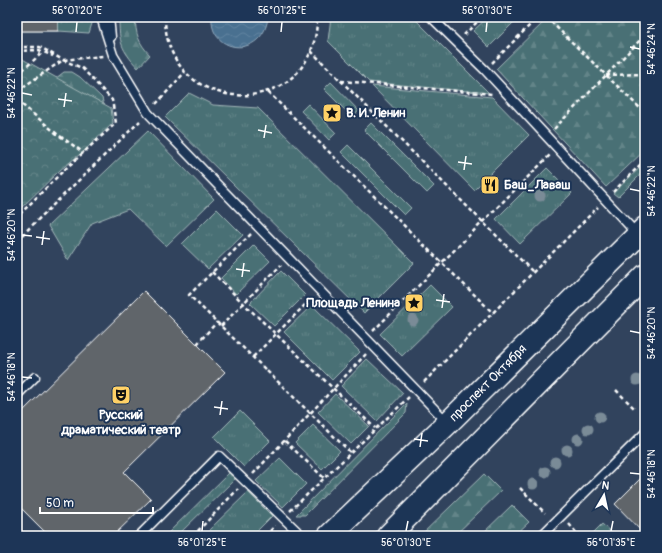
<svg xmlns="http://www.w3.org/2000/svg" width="662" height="553" font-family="Pangolin,sans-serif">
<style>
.grass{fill:url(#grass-tufts);stroke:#a4b8ba}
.forest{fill:url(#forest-firs);stroke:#a4b8ba}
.park{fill:url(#park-crowns);stroke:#a4b8ba}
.water{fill:url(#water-waves);stroke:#91a9bc}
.building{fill:#60656b;stroke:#fff}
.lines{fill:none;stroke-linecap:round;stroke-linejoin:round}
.service-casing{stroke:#fff;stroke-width:11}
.primary-casing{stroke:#fff;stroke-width:25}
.path{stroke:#fff;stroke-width:2.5;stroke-dasharray:4 3;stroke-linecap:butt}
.service{stroke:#1d3557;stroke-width:8}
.primary{stroke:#1d3557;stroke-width:22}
.tree{fill:#7a8b97}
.ticks{fill:none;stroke:#fff;stroke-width:1.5}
.labels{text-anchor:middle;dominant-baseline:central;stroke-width:4;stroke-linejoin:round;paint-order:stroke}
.poi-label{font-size:13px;font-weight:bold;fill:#fff;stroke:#1d3557;text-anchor:start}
.street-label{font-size:13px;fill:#fff;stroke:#1d3557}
.neatline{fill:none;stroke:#fff;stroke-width:1.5}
.ticks-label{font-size:10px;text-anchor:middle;fill:#fff}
</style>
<defs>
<pattern id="grass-tufts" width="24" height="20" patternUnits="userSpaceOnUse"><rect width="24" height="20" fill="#497074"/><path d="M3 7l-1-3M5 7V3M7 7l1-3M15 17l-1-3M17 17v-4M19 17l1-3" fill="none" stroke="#648589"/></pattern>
<pattern id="forest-firs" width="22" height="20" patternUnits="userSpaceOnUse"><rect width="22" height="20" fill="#497074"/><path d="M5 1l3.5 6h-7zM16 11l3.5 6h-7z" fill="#648589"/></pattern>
<pattern id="park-crowns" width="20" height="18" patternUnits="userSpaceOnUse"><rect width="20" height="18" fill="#497074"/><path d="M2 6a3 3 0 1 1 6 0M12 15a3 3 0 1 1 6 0" fill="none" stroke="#648589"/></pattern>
<pattern id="water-waves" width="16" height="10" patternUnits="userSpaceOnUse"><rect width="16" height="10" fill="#486f90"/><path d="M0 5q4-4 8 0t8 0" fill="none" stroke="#6385a1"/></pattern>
</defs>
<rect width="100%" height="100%" fill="#31435d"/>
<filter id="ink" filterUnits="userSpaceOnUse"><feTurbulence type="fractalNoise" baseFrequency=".025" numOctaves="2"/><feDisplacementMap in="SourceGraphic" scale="8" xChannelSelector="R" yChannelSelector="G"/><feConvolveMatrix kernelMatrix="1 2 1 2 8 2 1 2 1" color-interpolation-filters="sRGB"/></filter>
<g filter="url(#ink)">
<!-- grass -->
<g class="grass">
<polygon points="331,17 413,17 489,93 369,82 328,41"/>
<polygon points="488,17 519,17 489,47 473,31"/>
<polygon points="331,82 359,111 352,117 324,89"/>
<polygon points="372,86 492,97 529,135 474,190"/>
<polygon points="189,93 213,105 258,108 414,263 364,313 165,117"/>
<polygon points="308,104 336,133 329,140 301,111"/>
<polygon points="371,123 434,186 427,193 364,130"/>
<polygon points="148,131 214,199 166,246 128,209 92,223 68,260 48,226"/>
<polygon points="348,145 411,208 404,215 341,152"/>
<polygon points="645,163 645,170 618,197 613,193"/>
<polygon points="547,168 572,193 520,244 496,219"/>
<polygon points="217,209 243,235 208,269 182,244"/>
<polygon points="254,245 270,261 236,294 221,278"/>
<polygon points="281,271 305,295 274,326 250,303"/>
<polygon points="430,285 452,307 402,356 380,334"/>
<polygon points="312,305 360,352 332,380 284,332"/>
<polygon points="367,359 403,393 377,421 341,386"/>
<polygon points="335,394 369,426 351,444 318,412"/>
<polygon points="240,411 270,441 244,467 214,437"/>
<polygon points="313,425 340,451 322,469 295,443"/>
<polygon points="280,458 306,484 283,507 256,481"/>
<polygon points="231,471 237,477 177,536 165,536"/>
<polygon points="248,492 272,516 252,536 214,536 209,530"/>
</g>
<!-- forest -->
<g class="forest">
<path d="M119 17H135C136 35 138 42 150 55L138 68C121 49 119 43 119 17Z"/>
<polygon points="549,17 645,17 645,150 606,187 496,69"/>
<polygon points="64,72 72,72 80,77 102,98 105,110 26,101"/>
<polygon points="407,403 406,413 305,515 296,515"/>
<polygon points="484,474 501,491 454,536 420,536"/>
<polygon points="512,505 529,522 514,536 480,536"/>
<polygon points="602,524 615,536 590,536"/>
</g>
<!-- park -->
<g class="park">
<polygon points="17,17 94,17 89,33 58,31 17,31"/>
<polygon points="17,56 111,108 113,123 84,151 60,170 17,212"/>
</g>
<!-- water -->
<path class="water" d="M212 17H268V18C262 60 209 53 212 17Z"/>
<!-- building -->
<g class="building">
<rect x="17" y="17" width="41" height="14"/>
<polygon points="144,291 225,372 124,472 151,499 113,536 49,536 17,504 17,417"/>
<polygon points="645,474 645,535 615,504"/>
</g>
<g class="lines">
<defs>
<g id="service">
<polyline points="101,17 113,55 148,113 447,422"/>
<polyline points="109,17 111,37"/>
<polyline points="431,17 485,70 637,234"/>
<polyline points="17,395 35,377"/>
<polyline points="139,536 219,456 302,536"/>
<polyline points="541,536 645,433"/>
</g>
<g id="primary">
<polyline points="329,536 448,423 645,228"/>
<polyline points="388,536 645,276"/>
</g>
</defs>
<!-- service casing -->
<use href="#service" class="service-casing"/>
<!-- primary casing -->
<use href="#primary" class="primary-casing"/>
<!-- path -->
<g class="path">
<path d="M165 17C165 121 318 122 317 17"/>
<polyline points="546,17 645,113"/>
<polyline points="464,35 482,17"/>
<polyline points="17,47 40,47 63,60 82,68 112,100 116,123 62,172 17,217"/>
<polyline points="17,51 39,50 53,56"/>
<polyline points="311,51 533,272"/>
<polyline points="492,63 538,17"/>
<polyline points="17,75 43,52"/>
<polyline points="606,75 645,74"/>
<polyline points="341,81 492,94"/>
<polyline points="17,91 63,60 103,56"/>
<polyline points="268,92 493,313"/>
<polyline points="156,104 185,72"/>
<polyline points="17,106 20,103 57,134 84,153"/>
<polyline points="554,129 645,35"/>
<polyline points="613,192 645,160"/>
<polyline points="251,234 189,295 350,452"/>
<polyline points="17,240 140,121"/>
<polyline points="212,272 243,303 375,428"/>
<polyline points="221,326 281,265"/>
<polyline points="373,331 550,155"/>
<polyline points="197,344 217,322"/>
<polyline points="253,357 312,298"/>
<polyline points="424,382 598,207"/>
<polyline points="616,390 634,408"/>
<polyline points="285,441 324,478"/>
<polyline points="253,474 366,354"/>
<polyline points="520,488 545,513"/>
<polyline points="290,511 409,397"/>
<polyline points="569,524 579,536"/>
<polyline points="198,531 203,536"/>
<polyline points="193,536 238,489"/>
<polyline points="265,536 275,526"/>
</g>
<!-- service -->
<use href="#service" class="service"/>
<!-- primary -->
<use href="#primary" class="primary"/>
</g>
<!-- trees -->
<g class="tree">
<circle cx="540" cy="196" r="5.5"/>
<circle cx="413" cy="320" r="5.5"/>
<circle cx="637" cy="380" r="5.5"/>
<circle cx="600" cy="417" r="5.5"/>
<circle cx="588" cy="429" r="5.5"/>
<circle cx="578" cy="439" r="5.5"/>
<circle cx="567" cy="450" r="5.5"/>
<circle cx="555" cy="462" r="5.5"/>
<circle cx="545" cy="472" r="5.5"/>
<circle cx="533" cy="484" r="5.5"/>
</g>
</g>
<!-- ticks -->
<path class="ticks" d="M76 32 77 22M281 32 282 22M486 32 487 22M630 47 640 49M22 93 32 95M58 99 72 101M64 107 66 93M258 130 272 133M264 138 266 125M458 162 472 164M464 170 466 156M630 189 640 191M22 235 32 236M36 237 50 239M42 245 44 231M236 269 250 271M242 277 244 263M436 300 450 302M442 308 444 294M630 331 640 333M22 377 32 378M214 407 228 409M220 415 222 401M414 439 428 441M420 447 422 433M630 473 640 474M202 531 203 521M406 531 408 521M611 531 613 521"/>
<!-- icons -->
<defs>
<symbol id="sight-square" viewBox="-11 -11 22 22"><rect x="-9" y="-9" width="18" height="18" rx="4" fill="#ffd166" stroke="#1d3557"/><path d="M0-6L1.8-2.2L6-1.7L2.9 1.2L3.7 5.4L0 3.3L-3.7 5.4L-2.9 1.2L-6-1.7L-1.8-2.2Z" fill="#111"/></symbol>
<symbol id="restaurant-square" viewBox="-11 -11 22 22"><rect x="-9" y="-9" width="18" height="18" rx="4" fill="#ffd166" stroke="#1d3557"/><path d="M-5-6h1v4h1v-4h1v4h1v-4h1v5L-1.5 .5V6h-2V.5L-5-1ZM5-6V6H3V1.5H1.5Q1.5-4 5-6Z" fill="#111"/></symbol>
<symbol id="theatre-square" viewBox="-11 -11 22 22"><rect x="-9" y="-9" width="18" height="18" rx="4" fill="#ffd166" stroke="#1d3557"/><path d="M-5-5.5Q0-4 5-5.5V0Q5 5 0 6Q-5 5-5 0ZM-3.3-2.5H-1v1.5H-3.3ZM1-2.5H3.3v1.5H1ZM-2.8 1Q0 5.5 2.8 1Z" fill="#111"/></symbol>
</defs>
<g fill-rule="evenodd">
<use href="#sight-square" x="321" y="102" width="22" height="22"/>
<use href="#restaurant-square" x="479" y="174" width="22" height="22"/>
<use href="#sight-square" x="403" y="292" width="22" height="22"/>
<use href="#theatre-square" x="110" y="384" width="22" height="22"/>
</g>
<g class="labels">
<!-- poi labels -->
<g class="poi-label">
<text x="346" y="113">В. И. Ленин</text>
<text x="504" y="185">Баш_Лаваш</text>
<text x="400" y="303" text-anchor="end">Площадь Ленина</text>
<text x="121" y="415" text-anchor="middle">Русский<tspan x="121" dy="15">драматический театр</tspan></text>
</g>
<!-- street labels -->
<g class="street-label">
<text transform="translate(488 383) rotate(-45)">проспект Октября</text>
</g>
</g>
<!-- margin -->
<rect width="662" height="553" fill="none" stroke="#1d3557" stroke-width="44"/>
<!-- north arrow -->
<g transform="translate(604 495) rotate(9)" stroke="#1d3557" stroke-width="3" paint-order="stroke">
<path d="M0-3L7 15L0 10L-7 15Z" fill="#ffffff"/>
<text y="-6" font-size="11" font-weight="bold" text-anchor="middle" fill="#ffffff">N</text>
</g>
<!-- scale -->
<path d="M40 507v6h113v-6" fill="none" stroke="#ffffff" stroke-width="2"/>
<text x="46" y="507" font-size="12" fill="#ffffff" stroke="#1d3557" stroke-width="3" paint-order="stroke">50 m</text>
<rect x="22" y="22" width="618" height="509" class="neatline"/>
<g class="ticks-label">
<text x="77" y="14">56°01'20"E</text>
<text x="282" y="14">56°01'25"E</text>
<text x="487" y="14">56°01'30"E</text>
<text transform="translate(651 49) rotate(-90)" y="4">54°46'24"N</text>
<text transform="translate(11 93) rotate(-90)" y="4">54°46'22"N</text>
<text transform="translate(651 191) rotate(-90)" y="4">54°46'22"N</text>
<text transform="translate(11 235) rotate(-90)" y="4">54°46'20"N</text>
<text transform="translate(651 333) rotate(-90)" y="4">54°46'20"N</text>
<text transform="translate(11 377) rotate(-90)" y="4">54°46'18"N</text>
<text transform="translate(651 474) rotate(-90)" y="4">54°46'18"N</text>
<text x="202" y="546">56°01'25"E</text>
<text x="406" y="546">56°01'30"E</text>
<text x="611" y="546">56°01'35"E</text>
</g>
</svg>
